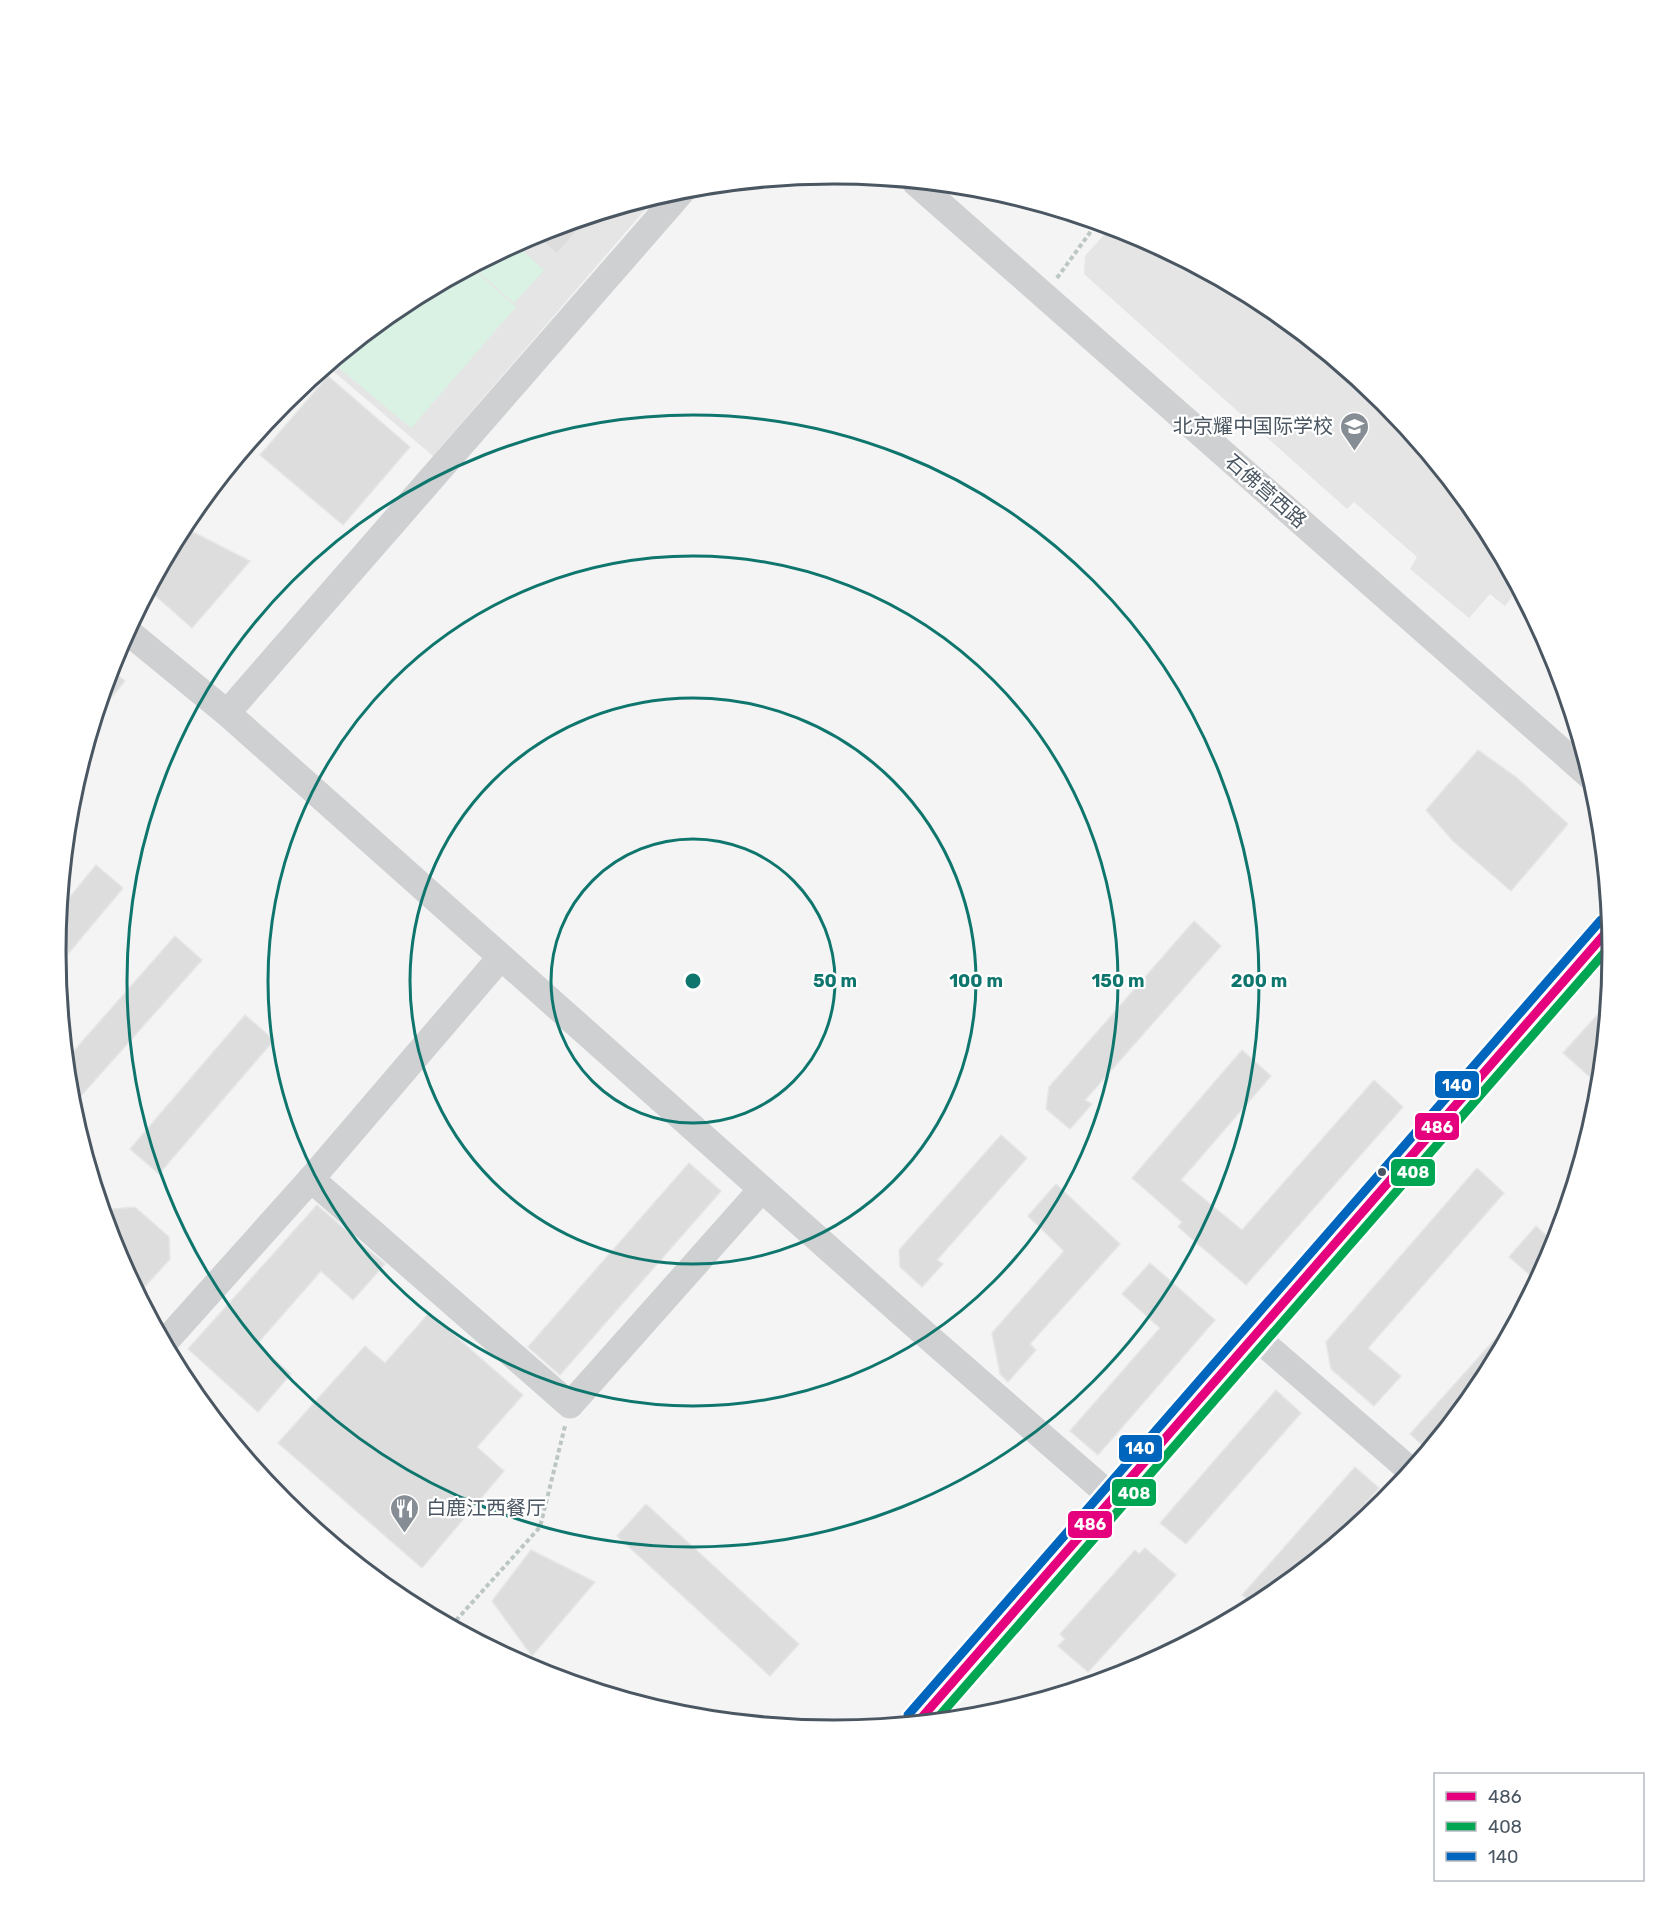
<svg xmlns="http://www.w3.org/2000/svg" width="1668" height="1905" font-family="Rubik,'Noto Sans SC',sans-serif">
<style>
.education{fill:#e6e5e6}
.green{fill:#d9f2e3}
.building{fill:#ddddde;stroke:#e5e6e7;stroke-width:1.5}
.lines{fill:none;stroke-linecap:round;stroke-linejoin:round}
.path{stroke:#bcc7c4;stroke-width:4;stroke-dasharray:4.5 3;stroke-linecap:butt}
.minor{stroke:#ced0d2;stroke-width:27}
.bus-1-casing{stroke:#fff;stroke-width:14}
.bus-2-casing{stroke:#fff;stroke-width:14}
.bus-3-casing{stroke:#fff;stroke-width:14}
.bus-1{stroke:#e5007d;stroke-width:9}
.bus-2{stroke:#00a651;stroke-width:9}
.bus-3{stroke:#0065bd;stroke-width:9}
.ring{fill:none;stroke:#0f766e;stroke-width:3}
.bus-dot{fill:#4a5661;stroke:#fff;stroke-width:2}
.labels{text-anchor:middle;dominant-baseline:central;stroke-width:4.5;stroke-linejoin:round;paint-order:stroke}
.poi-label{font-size:20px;fill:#4a5661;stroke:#fff;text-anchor:end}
.street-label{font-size:20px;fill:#4a5661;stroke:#fff}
.rim{fill:none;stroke:#4a5661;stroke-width:3}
.centre{fill:#0f766e;stroke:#fff;stroke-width:3}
.ring-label{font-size:18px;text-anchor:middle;font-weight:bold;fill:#0f766e;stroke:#fff;stroke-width:4.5;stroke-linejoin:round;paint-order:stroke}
.line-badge{stroke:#fff;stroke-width:2}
.badge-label{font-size:16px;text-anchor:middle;font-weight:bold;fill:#fff}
</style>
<rect width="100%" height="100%" fill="#f4f4f4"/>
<!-- education -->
<g class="education">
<polygon points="656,197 433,456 327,366 402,305 536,233"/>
<polygon points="1111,227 1132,233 1267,305 1385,402 1481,520 1518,589 1505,606 1490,594 1469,618 1410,569 1417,557 1354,502 1347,509 1084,274 1085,256"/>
</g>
<!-- green -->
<g class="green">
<polygon points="515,244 544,270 514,303 473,267"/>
<polygon points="472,268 516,307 411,428 332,362 402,305"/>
</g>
<!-- building -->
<g class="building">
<polygon points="589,217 557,254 534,234 536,233"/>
<polygon points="328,376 410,447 343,525 260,455"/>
<polygon points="183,527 250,561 192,628 149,590"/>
<polygon points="110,669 125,681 97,714 106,682"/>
<polygon points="1478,750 1516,777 1568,824 1511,891 1453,841 1426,810"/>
<polygon points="96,865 123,888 57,967 56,952 60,909"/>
<polygon points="1194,921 1221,946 1085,1100 1092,1104 1070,1129 1046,1109 1049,1087"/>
<polygon points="175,936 202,960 71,1107 66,1060"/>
<polygon points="1608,1003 1600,1077 1599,1085 1563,1053"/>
<polygon points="245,1015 274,1040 159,1174 130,1149"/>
<polygon points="1242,1050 1271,1076 1181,1180 1242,1230 1374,1080 1403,1107 1246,1285 1178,1227 1182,1222 1132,1178"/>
<polygon points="1001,1135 1027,1158 937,1260 943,1264 922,1287 900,1267 899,1250"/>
<polygon points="689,1163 721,1191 560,1375 528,1347"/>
<polygon points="1477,1168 1504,1193 1368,1348 1401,1376 1374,1406 1331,1369 1326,1342"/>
<polygon points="1056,1184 1120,1244 1030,1344 1036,1350 1008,1382 1000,1374 992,1333 1064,1251 1028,1216"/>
<polygon points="317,1205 385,1264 353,1300 321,1271 257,1344 291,1374 258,1412 188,1349"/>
<polygon points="135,1207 169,1237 170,1259 138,1294 115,1250 102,1210"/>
<polygon points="1536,1226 1555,1243 1537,1281 1509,1257"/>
<polygon points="1150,1263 1215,1320 1098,1455 1070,1431 1160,1328 1122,1294"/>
<polygon points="429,1313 523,1395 477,1447 504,1471 422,1568 278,1443 365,1346 385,1363"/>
<polygon points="1505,1328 1510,1332 1481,1385 1428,1450 1410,1434"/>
<polygon points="1276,1390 1301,1413 1186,1544 1160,1523"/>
<polygon points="1355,1467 1379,1488 1317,1559 1266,1600 1255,1606 1242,1595"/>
<polygon points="646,1504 799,1644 770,1676 617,1536"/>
<polygon points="1145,1548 1176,1575 1088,1672 1058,1646 1065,1639 1060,1634 1135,1550 1139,1554"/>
<polygon points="531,1550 595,1582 532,1656 492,1601"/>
</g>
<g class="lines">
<!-- path -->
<g class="path">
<polyline points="1057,278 1097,223"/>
<polyline points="451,1626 540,1527 565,1426"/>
</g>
<!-- minor -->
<g class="minor">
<polyline points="915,182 1590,776"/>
<polyline points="127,631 227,713 926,1335 1114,1499"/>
<polyline points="227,713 684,189"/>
<polyline points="311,1179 570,1405 762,1189"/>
<polyline points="1255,1336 1411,1471"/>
<polyline points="164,1343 311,1179 501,957"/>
<polyline points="917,1723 1610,928"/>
</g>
<defs>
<polyline id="bus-1" points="917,1723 1610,928"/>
<polyline id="bus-2" points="935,1721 1612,944"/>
<polyline id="bus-3" points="908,1715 1601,920"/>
</defs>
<!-- bus-1 casing -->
<use href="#bus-1" class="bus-1-casing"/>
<!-- bus-2 casing -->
<use href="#bus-2" class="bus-2-casing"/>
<!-- bus-3 casing -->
<use href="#bus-3" class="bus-3-casing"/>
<!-- bus-1 -->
<use href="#bus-1" class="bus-1"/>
<!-- bus-2 -->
<use href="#bus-2" class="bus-2"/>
<!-- bus-3 -->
<use href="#bus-3" class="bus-3"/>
</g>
<!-- distance rings -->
<g class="ring">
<circle cx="693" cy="981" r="142"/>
<circle cx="693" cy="981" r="283"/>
<circle cx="693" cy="981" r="425"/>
<circle cx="693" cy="981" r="566"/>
</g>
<!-- icons -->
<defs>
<symbol id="school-pin" viewBox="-11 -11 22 30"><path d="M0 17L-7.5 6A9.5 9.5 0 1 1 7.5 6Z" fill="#868d94" stroke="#fff"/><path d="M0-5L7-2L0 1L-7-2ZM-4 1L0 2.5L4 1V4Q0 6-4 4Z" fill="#fff"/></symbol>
<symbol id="restaurant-pin" viewBox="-11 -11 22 30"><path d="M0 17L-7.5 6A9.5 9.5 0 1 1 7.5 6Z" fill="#868d94" stroke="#fff"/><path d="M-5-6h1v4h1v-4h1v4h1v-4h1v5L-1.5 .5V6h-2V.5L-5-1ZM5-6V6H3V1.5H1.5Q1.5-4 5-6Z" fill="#fff"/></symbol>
</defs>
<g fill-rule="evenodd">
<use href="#school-pin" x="1338" y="410" width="33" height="45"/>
<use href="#restaurant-pin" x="388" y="1492" width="33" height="45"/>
</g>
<!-- markers -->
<circle class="bus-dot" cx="1382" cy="1172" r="5"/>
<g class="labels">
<!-- poi labels -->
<g class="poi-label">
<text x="1333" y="426">北京耀中国际学校</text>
<text x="426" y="1508" text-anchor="start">白鹿江西餐厅</text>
</g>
<!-- street labels -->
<g class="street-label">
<text transform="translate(1266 491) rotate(41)">石佛营西路</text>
</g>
</g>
<!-- crop -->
<path d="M0 0H1668V1905H0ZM66 952a768 768 0 1 1 1536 0a768 768 0 1 1-1536 0Z" fill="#fff" fill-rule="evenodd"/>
<path class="rim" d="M66 952a768 768 0 1 1 1536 0a768 768 0 1 1-1536 0Z"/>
<circle cx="693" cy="981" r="9" class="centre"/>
<g class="ring-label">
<text x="835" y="987">50 m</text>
<text x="976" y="987">100 m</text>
<text x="1118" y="987">150 m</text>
<text x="1259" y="987">200 m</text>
</g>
<g class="line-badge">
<rect x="1434" y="1070" width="46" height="29" rx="6" fill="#0065bd"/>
<rect x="1414" y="1112" width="46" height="29" rx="6" fill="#e5007d"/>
<rect x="1390" y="1158" width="46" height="29" rx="6" fill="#00a651"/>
<rect x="1118" y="1434" width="45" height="29" rx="6" fill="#0065bd"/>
<rect x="1111" y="1478" width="46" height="29" rx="6" fill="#00a651"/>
<rect x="1067" y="1510" width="46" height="29" rx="6" fill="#e5007d"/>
</g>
<g class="badge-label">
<text x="1457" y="1091">140</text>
<text x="1437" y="1133">486</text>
<text x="1413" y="1178">408</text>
<text x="1140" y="1454">140</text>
<text x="1134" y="1499">408</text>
<text x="1090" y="1530">486</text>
</g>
<!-- legend -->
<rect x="1434" y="1773" width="210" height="108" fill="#ffffff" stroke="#b7bbc0" stroke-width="1.5"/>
<rect x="1446" y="1792" width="30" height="9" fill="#e5007d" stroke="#b7bbc0" stroke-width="1.5"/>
<text x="1488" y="1803" font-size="18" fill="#4a5661">486</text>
<rect x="1446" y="1822" width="30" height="9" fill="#00a651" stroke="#b7bbc0" stroke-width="1.5"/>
<text x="1488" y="1833" font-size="18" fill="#4a5661">408</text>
<rect x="1446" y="1852" width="30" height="9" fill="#0065bd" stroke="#b7bbc0" stroke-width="1.5"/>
<text x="1488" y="1863" font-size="18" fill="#4a5661">140</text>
</svg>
